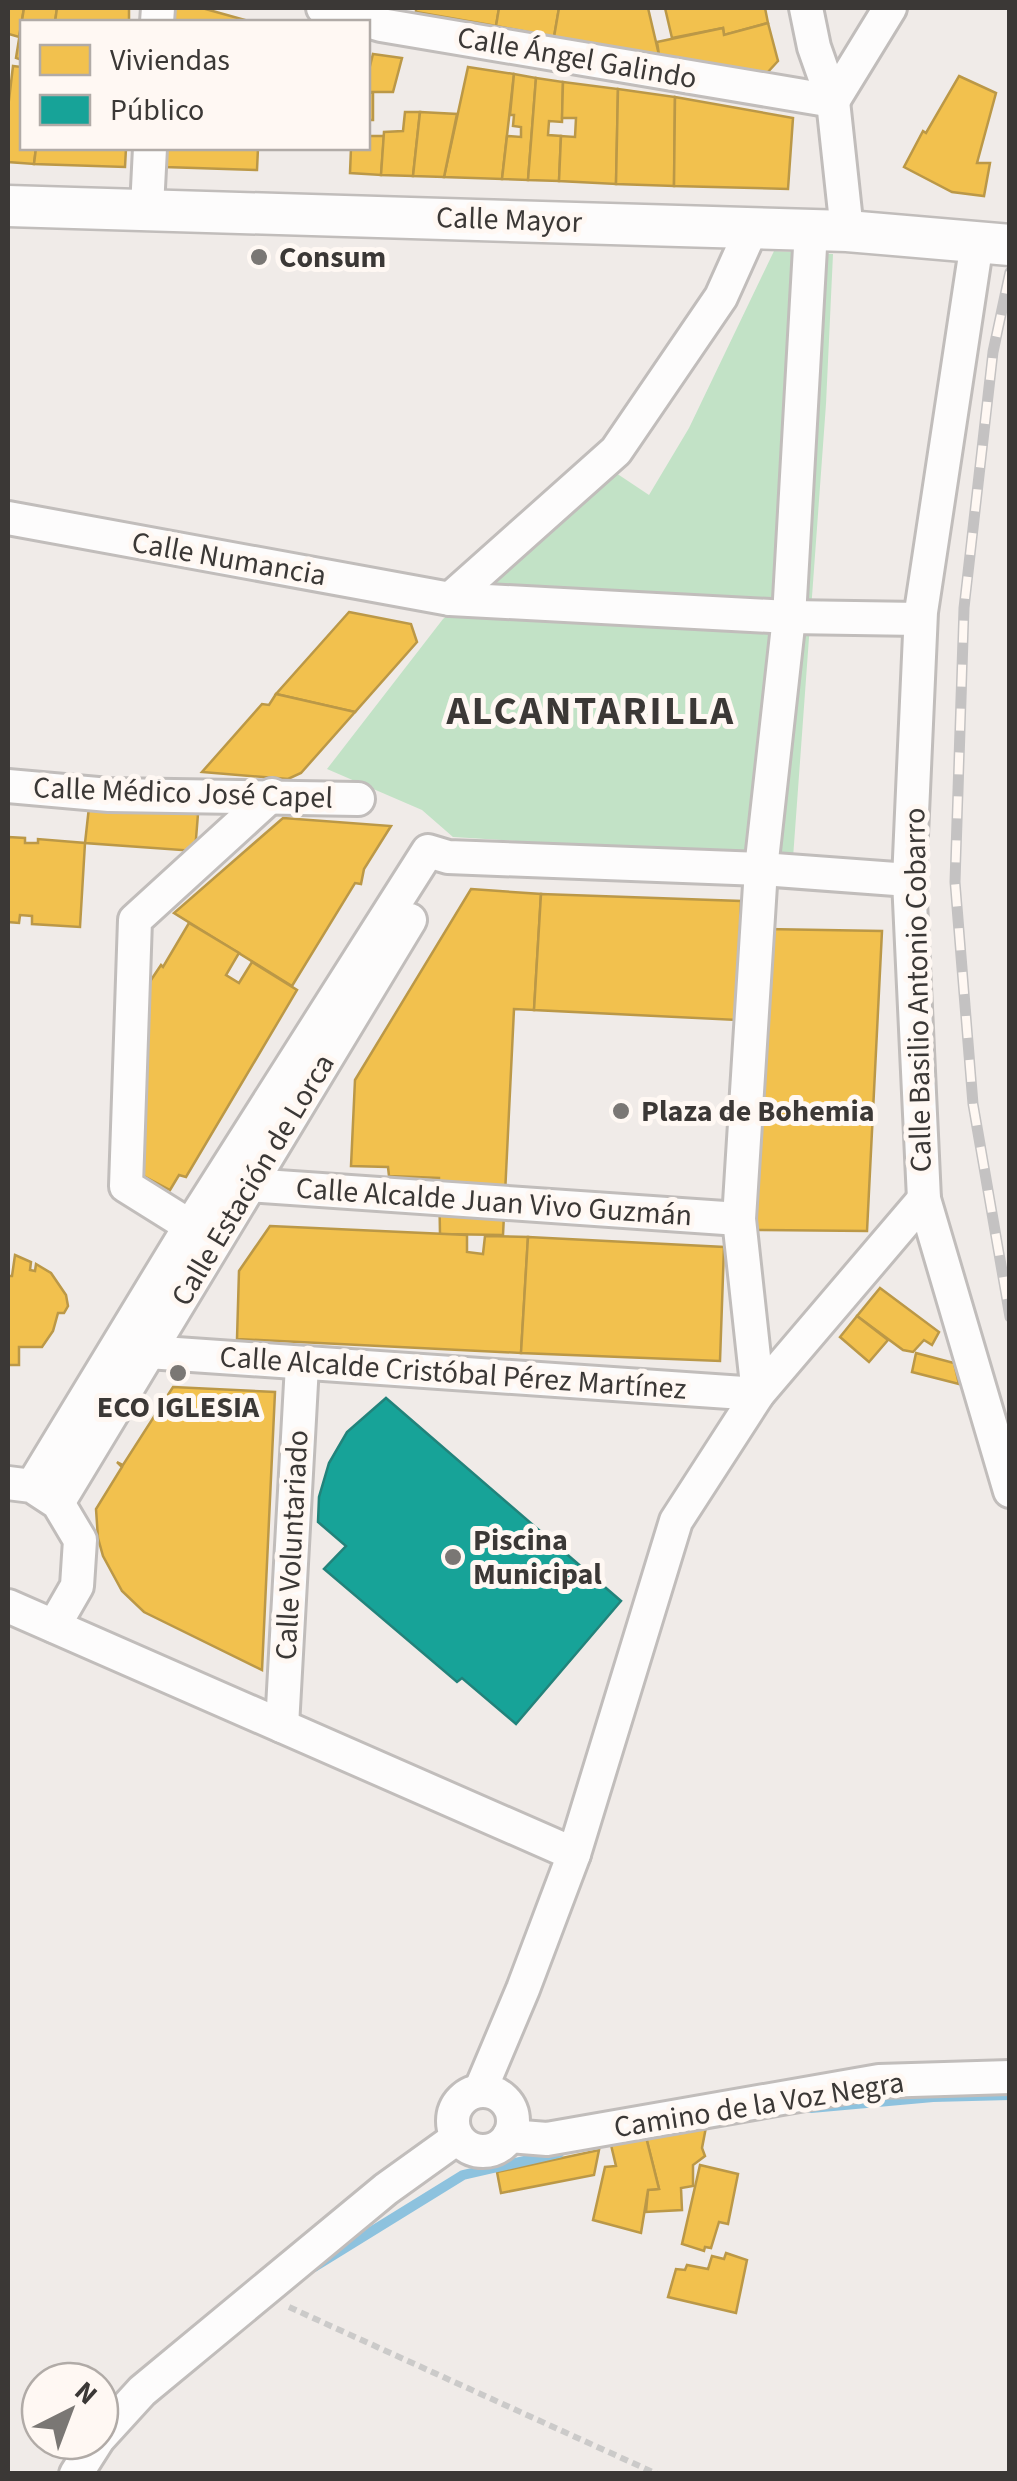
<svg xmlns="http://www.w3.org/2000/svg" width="1017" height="2481" font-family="'Source Sans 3',sans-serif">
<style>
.green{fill:#c2e2c6}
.homes{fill:#f2c14e;stroke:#bb9847;stroke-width:2.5}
.public{fill:#17a398;stroke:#22837b;stroke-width:2.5}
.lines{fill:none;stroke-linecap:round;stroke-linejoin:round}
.stream{stroke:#8dc2de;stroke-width:10}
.minor-casing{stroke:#c1bdbb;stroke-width:38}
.major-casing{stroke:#c1bdbb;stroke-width:45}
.path{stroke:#cbcac9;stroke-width:6;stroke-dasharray:8 5;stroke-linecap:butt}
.minor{stroke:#fdfcfc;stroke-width:32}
.major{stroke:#fdfcfc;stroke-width:40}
.rail-casing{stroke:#c4c2c2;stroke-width:11}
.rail{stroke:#fff8f3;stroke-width:8;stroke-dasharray:22;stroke-linecap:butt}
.poi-dot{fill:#7a7774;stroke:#fff8f3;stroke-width:4}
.labels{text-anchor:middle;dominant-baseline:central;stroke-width:10;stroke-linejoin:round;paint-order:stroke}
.street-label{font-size:30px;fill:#3b3836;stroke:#fff8f3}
.poi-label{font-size:30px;font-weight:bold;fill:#3b3836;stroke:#fff8f3;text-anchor:start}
.district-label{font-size:40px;font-weight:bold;letter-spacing:2.5px;fill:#3b3836;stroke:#fff8f3}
</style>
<rect width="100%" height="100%" fill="#f0ebe8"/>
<!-- green -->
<polygon class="green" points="774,251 833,254 826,404 793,858 453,837 422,810 327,769 443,619 616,473 649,495 689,428"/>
<!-- homes -->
<g class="homes">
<polygon points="8,8 24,8 19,37 9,34 8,37"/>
<polygon points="24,8 57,8 55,22 22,22 22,60 16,58"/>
<polygon points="57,8 129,8 129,22 55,22"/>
<polygon points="170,8 202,8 252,22 170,22"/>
<polygon points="416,8 499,8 496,26 416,12"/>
<polygon points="499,8 559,8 554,37 496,26"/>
<polygon points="559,8 648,8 659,55 554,37"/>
<polygon points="665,8 765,8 768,23 724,35 723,28 672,38"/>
<polygon points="768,23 778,61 767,73 659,55 657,42 723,28 724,35"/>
<polygon points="373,54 402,58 393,92 368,92 368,74"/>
<polygon points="13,66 22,67 22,148 36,148 34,164 8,162 8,108"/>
<polygon points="468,67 514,74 502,179 444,177"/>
<polygon points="514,74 536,78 528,180 502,179 507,136 521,137 521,127 513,126 514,115 510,115"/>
<polygon points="959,76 996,93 977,163 990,163 984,196 952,192 904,167 923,131 926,133"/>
<polygon points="536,78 563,82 562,122 549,121 548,135 561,136 559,181 528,180"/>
<polygon points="563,82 618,89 616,184 559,181 561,136 575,137 576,118 562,118"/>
<polygon points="618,89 675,97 674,186 616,184"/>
<polygon points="368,92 373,93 373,120 368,120 368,136 384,136 381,175 350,173 351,148 368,148"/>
<polygon points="675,97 793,118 788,189 674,186"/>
<polygon points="405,112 420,112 413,176 381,175 384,132 403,131"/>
<polygon points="420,112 457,114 444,177 413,176"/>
<polygon points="36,148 126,148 125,167 34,164"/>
<polygon points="166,148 258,148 257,170 165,167"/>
<polygon points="349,612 411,624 417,642 355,712 276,694"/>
<polygon points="276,694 355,712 301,773 288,779 202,772 262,704 269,705"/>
<polygon points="89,807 198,814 195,851 85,843"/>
<polygon points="283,818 391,826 364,869 361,884 355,883 292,986 174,913"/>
<polygon points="8,837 25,838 25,843 38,843 38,839 85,843 80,927 32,924 32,916 20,915 19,923 8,922"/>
<polygon points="471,889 541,894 534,1010 514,1009 503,1235 440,1234 439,1178 389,1176 388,1167 351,1166 355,1080"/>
<polygon points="541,894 741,901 737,1020 534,1010"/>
<polygon points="189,923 239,953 226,975 239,983 252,962 297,990 186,1177 179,1175 170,1190 134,1171 149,978 151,980 161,965 163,967"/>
<polygon points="765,929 882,931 867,1231 750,1230"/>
<polygon points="270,1226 467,1235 467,1252 483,1254 485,1236 528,1237 521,1353 237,1339 239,1271"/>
<polygon points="528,1237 724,1247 720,1361 521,1353"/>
<polygon points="15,1255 31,1262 30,1270 35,1271 36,1264 51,1273 66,1295 68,1306 64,1313 58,1313 53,1331 42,1347 19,1347 19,1365 8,1365 8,1276 12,1276"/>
<polygon points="880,1288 939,1332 932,1345 924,1340 913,1352 903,1350 857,1316"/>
<polygon points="857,1316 888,1340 869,1362 840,1337"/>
<polygon points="916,1353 954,1363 959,1384 912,1372"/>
<polygon points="173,1387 275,1392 262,1670 144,1612 122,1591 103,1556 98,1538 96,1509 122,1467 117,1462 123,1465"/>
<polygon points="707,2122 702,2148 705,2156 693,2165 693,2186 681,2188 682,2210 646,2212 648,2190 659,2189 646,2137"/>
<polygon points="646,2137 659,2189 648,2190 641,2233 593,2220 605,2167 616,2166 611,2145"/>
<polygon points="599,2150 594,2175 501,2193 497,2172"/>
<polygon points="700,2165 738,2174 728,2224 719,2222 711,2248 705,2247 704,2251 682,2244"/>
<polygon points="726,2253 747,2260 736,2313 668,2297 676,2269 685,2270 687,2265 708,2269 712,2256 724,2259"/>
</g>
<!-- public -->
<polygon class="public" points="386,1398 621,1601 516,1724 462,1678 457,1682 324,1569 346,1546 318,1522 319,1497 329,1463 347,1432"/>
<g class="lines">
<!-- stream -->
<g class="stream">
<polyline points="811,2108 933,2097 1010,2095"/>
<polyline points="314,2267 463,2175 559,2153"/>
</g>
<defs>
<g id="minor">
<polyline points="323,8 381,25 833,101 890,8"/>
<polyline points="806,8 814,47 833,101 847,231"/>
<polyline points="157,22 158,8"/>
<polyline points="147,208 150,148"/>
<polyline points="977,242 921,612 909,880 924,1199 1010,1491"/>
<polyline points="8,518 450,599 789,617 920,619"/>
<polyline points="450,599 616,451 721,297 752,228"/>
<polyline points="8,786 109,795 358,799"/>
<polyline points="249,1185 739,1219"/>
<polyline points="190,1226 126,1186 135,920 272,795"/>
<polyline points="148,1352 758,1394 739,1219 761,869 789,617 811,230"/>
<polyline points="8,1483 32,1486 58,1503 80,1540 77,1586 54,1626"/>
<polyline points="32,1486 190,1226 428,851 448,857 761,869 909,880"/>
<polyline points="58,1503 410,920"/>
<polyline points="8,1606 574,1854"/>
<polyline points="282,1726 302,1365"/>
<circle cx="483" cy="2121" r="30"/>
<polyline points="480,2091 523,1989 574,1854 676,1521 758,1394 924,1199"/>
<polyline points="509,2136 547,2139 879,2081 1010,2077"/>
<polyline points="100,2437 142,2391 386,2189 457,2138"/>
<polyline points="76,2474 97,2441"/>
</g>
<polyline id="major" points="8,206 847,231 1010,245"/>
</defs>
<!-- minor casing -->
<use href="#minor" class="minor-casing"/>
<!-- major casing -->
<use href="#major" class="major-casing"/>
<!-- path -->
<polyline class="path" points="289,2307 657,2474"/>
<!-- minor -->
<use href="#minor" class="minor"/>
<!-- major -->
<use href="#major" class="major"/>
<defs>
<polyline id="rail" points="1010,272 993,352 964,608 955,882 973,1104 1010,1317"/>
</defs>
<!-- rail casing -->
<use href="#rail" class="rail-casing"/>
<!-- rail -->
<use href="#rail" class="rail"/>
</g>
<!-- markers -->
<g class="poi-dot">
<circle cx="259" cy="257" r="10"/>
<circle cx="621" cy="1111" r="10"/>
<circle cx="178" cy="1373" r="10"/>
<circle cx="453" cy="1557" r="10"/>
</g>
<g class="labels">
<!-- street labels -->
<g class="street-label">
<text transform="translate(577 58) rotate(10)">Calle Ángel Galindo</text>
<text transform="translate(509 220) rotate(2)">Calle Mayor</text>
<text transform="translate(229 559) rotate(10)">Calle Numancia</text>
<text transform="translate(183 793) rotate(2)">Calle Médico José Capel</text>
<text transform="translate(918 990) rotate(-91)">Calle Basilio Antonio Cobarro</text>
<text transform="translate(253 1180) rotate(-59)">Calle Estación de Lorca</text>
<text transform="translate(494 1202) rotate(4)">Calle Alcalde Juan Vivo Guzmán</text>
<text transform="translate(453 1373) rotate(4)">Calle Alcalde Cristóbal Pérez Martínez</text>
<text transform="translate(292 1545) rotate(-87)">Calle Voluntariado</text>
<text transform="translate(759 2105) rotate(-9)">Camino de la Voz Negra</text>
</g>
<!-- poi labels -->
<g class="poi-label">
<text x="279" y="257">Consum</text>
<text x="641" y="1111">Plaza de Bohemia</text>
<text x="178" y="1407" text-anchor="middle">ECO IGLESIA</text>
<text x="473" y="1540">Piscina<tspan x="473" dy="34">Municipal</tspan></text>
</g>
<!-- district labels -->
<g class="district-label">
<text x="591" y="711">ALCANTARILLA</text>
</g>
</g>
<!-- border -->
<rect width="1017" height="2481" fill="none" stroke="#3b3836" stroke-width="20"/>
<!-- legend -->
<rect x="20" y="20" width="350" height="130" fill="#fff8f3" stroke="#b1aba7" stroke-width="2.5"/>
<rect x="40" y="45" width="50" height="30" fill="#f2c14e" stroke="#b1aba7" stroke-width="2.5"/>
<text x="110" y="70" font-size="30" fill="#3b3836">Viviendas</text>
<rect x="40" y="95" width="50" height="30" fill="#17a398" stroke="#b1aba7" stroke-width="2.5"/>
<text x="110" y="120" font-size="30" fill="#3b3836">Público</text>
<!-- north arrow -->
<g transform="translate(70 2411) rotate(42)"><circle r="48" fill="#fff8f3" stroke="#b1aba7" stroke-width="2.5"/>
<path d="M0-8L18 38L0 25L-18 38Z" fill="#7a7774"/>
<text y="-15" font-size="28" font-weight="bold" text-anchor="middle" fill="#3b3836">N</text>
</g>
</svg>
